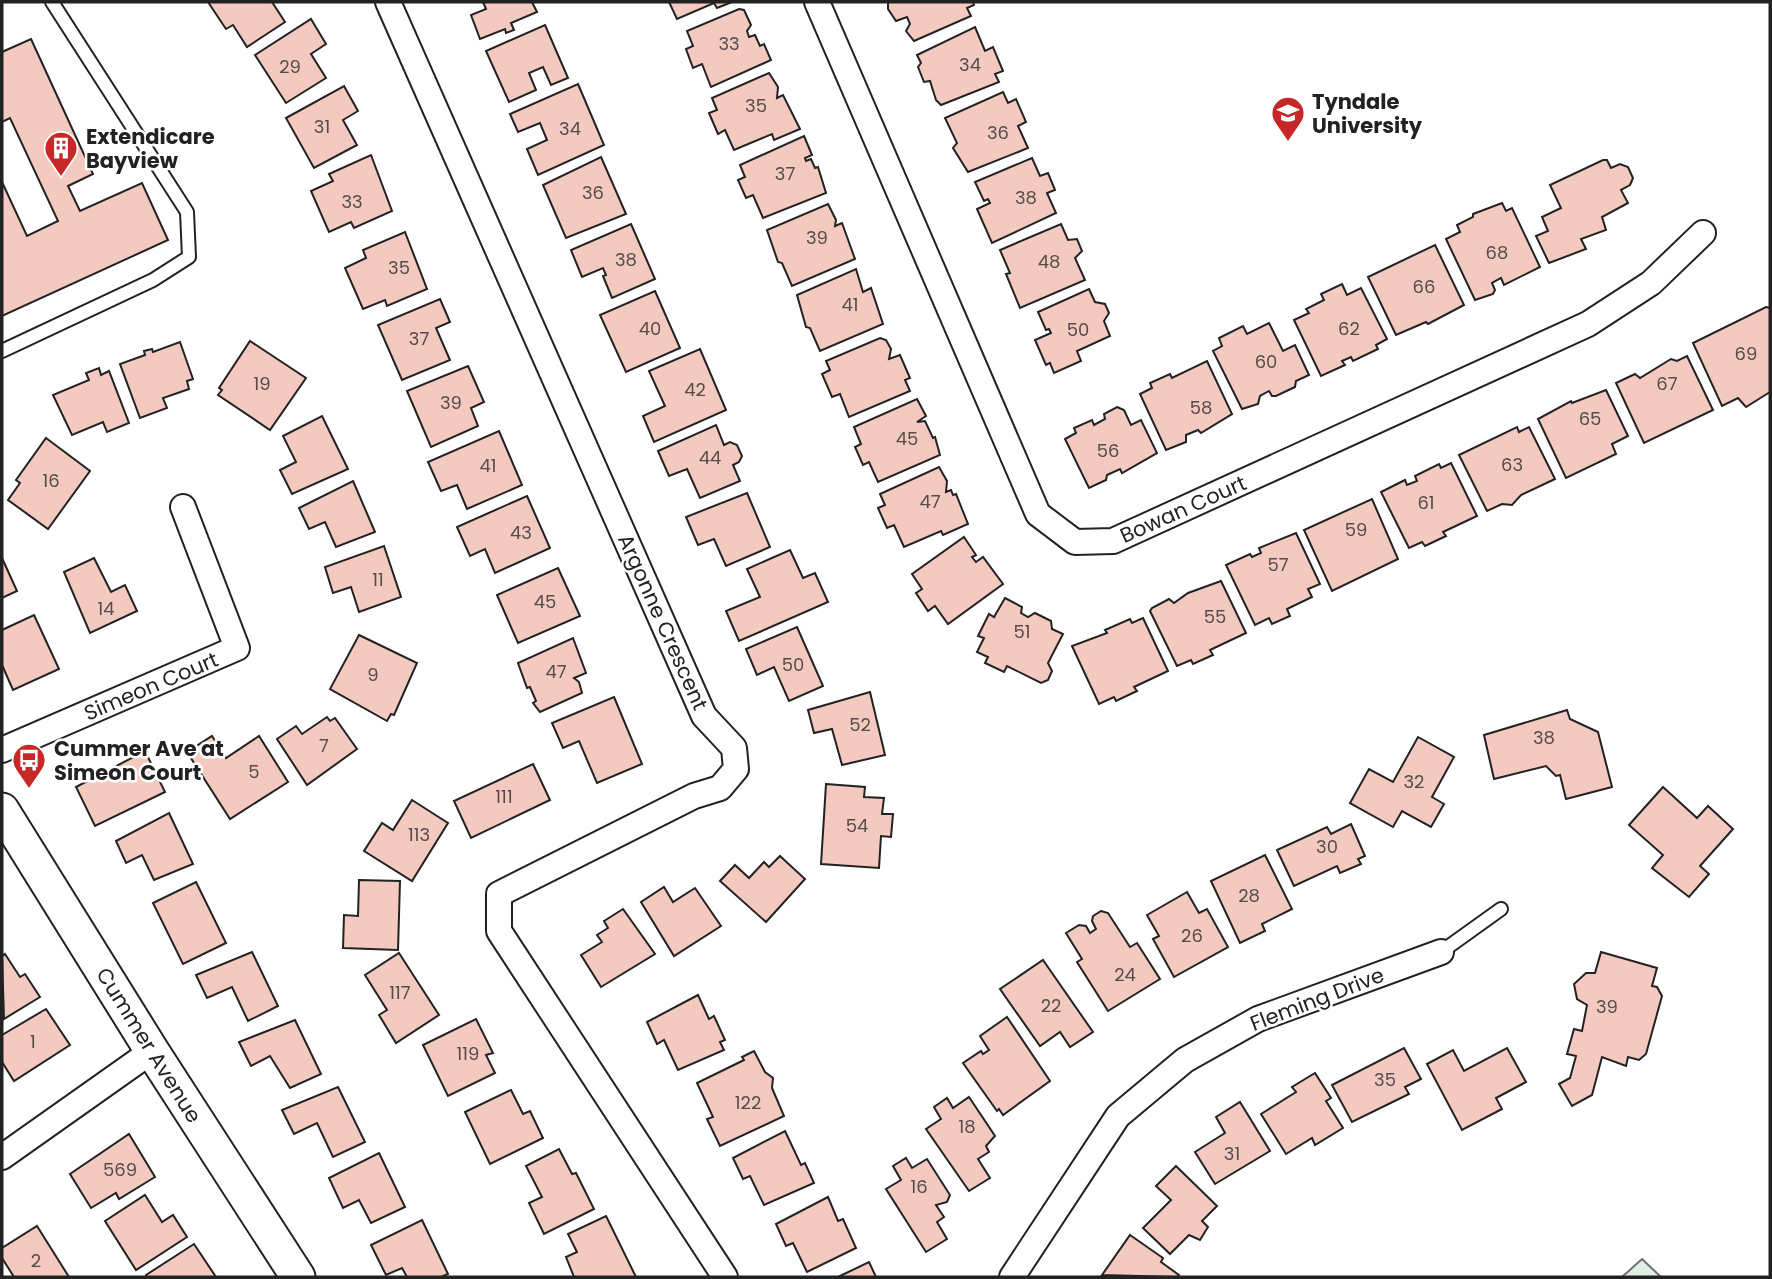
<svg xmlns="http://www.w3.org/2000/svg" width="1772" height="1279" font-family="Poppins,sans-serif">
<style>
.green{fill:#e0efe3;stroke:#6f6f6f;stroke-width:2}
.building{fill:#f3c9c0;stroke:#222;stroke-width:2}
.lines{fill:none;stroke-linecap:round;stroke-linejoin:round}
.lane-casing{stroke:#222;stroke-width:16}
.street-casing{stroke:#222;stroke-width:28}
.secondary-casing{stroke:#222;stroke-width:37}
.lane{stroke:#fff;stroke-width:12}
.street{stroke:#fff;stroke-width:24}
.secondary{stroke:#fff;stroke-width:33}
.labels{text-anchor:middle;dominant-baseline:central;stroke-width:5;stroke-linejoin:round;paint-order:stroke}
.number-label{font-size:18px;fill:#564c4a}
.poi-label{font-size:21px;font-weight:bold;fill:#222;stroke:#fff;text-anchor:start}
.street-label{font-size:21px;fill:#222;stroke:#fff}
</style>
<rect width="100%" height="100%" fill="#fff"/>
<!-- green -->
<polygon class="green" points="1642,1259 1661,1277 1622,1277"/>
<!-- building -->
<g class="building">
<polygon points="208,2 272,2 285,22 247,47 233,25 226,29"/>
<polygon points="483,2 532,2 537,12 511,23 514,30 506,33 505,29 480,39 471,15 486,9"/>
<polygon points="669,2 732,2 717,8 714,3 677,19"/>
<polygon points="888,2 973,2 974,5 967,8 971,16 914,41 906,31 910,24 907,17 896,21 888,9"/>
<polygon points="739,9 744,10 751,25 747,31 749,37 755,35 760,46 764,44 771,60 711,87 702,64 693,68 686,49 693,46 687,31"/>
<polygon points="311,19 326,44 311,54 326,78 286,103 255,55"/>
<polygon points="545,25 568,78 551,85 543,67 529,73 536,90 509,102 486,51"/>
<polygon points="975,27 985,51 993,47 1003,71 995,74 999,82 941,105 936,100 930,81 924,82 918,67 921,63 917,55"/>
<polygon points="31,39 93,174 68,186 80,211 142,183 168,240 2,316 2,182 27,236 58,221 10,118 2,122 2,52"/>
<polygon points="769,73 778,87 777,98 783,95 800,129 774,140 772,134 734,150 725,130 718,134 709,113 717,110 712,98"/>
<polygon points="578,84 604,145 538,175 527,149 547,140 540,123 518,132 510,114"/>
<polygon points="344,86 358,111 343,120 357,145 314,168 286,118"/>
<polygon points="1003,92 1008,103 1016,99 1026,122 1018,126 1028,148 968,172 953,148 957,143 945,118"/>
<polygon points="804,136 812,155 805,158 806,161 811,159 815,168 818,167 826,193 763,218 753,195 746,198 738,180 745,177 740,165"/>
<polygon points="371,155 392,211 354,228 351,222 329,232 311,191 333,181 329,174"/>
<polygon points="601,157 626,214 566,238 543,185"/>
<polygon points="1032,158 1040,176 1048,173 1055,190 1047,193 1056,213 992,243 977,209 990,203 988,199 984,201 975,182"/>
<polygon points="1603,160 1607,160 1611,168 1620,164 1628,167 1633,178 1630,185 1621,190 1628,203 1602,217 1606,230 1581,239 1586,249 1549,263 1536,236 1548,231 1542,217 1561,208 1550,185"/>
<polygon points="1502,203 1506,211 1512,208 1540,267 1504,285 1501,278 1492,283 1495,290 1493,294 1475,300 1446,239 1460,232 1457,225 1473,217 1473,214"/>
<polygon points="828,204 836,220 835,226 842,223 855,259 792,286 782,263 778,262 767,230"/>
<polygon points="631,224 655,279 612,298 603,276 606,275 603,268 582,277 571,250"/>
<polygon points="1061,224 1068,240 1077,239 1082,251 1075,258 1085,280 1020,308 1006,274 1010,273 1000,250"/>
<polygon points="405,232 427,289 387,306 385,300 363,309 345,268 366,258 363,250"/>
<polygon points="1435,245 1464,305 1428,324 1426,322 1396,335 1368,277"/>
<polygon points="856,269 863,292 871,288 883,324 820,351 810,328 806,327 797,295"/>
<polygon points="1342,284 1347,295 1361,288 1387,339 1376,345 1378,349 1353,361 1351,357 1342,361 1345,365 1321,376 1294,320 1309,313 1306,309 1324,300 1321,294"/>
<polygon points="1089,289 1095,302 1105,304 1109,313 1104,321 1110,336 1077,351 1081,361 1054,373 1050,363 1046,365 1035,340 1051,333 1049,329 1046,330 1038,312"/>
<polygon points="655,291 680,348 626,372 600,315"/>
<polygon points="440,299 450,322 436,328 450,360 402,380 378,325"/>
<polygon points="1766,307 1770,308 1770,392 1746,407 1738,398 1722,406 1693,343"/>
<polygon points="1269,323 1283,351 1295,345 1309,375 1296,381 1295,387 1276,396 1272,396 1269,391 1260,396 1258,404 1242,409 1213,351 1222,346 1219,338 1243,326 1247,334"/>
<polygon points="880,338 886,340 891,349 889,359 900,355 910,378 905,380 910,391 849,417 840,394 832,397 822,374 830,370 826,361"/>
<polygon points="250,341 306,378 270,430 218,395 222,390 219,388"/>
<polygon points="180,342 193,379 187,381 189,389 163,398 167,408 140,418 120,364 145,355 144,351 152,349 153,352"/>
<polygon points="700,349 726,410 654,442 643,416 665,406 649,371"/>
<polygon points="1687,356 1713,410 1644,443 1616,383 1635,374 1640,378 1671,359 1677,361"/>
<polygon points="1207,361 1232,414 1201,433 1198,430 1186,435 1186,442 1166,450 1140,394 1152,388 1150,383 1170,374 1172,378"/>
<polygon points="468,366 484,402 471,408 478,426 431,447 407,391"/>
<polygon points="99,368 101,375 109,371 129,423 107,432 103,422 72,435 53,395 89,380 86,373"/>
<polygon points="1606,390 1628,436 1612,444 1616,454 1566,478 1538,419 1571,401 1572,403"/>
<polygon points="917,399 926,416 917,422 925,421 933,438 935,437 940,455 878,482 869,462 863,465 855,447 861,444 854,427"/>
<polygon points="1117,407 1124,410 1131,425 1141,420 1157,453 1122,473 1120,469 1107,475 1106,480 1089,488 1065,439 1076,433 1074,428 1092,420 1094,425 1105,419 1104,414"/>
<polygon points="322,416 348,469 292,494 280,470 296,462 283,436"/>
<polygon points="716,425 724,445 730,442 737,445 742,456 739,462 733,465 740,481 700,498 687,469 669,476 658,451"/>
<polygon points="1517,427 1519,432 1529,427 1555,479 1521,495 1512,505 1502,504 1487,511 1459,455"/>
<polygon points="499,431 522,485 467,509 457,485 441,491 428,462"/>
<polygon points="46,438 90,471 48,529 8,500 20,483 16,480"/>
<polygon points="1451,463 1477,516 1443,532 1446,536 1425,546 1422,542 1409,548 1381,492 1405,480 1407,485 1417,481 1415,476 1439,464 1441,468"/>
<polygon points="939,467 947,481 946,492 951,490 953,495 956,494 968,524 943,535 941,531 904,547 894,525 887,528 878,508 885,505 880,494"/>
<polygon points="353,481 375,532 336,547 325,522 309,529 299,508"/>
<polygon points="747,493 770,547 726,566 714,539 698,545 686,517"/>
<polygon points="527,496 550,548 495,573 485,549 470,556 457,527"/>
<polygon points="1372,499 1398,559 1332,591 1304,530"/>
<polygon points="1296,533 1320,584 1308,589 1312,597 1287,609 1290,616 1272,624 1269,618 1255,625 1226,565 1250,554 1252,557 1261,553 1259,548"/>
<polygon points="964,537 976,555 972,557 976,562 983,557 1003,584 948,624 935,606 928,611 916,593 922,589 912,574"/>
<polygon points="384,546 401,597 359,612 351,587 333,593 325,567"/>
<polygon points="790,550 803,578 815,573 828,602 739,641 726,611 760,597 747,569"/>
<polygon points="2,558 17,591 2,598"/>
<polygon points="94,558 111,592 125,585 137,611 90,633 64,572"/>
<polygon points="558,568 580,616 518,643 497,595"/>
<polygon points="1221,581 1246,633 1210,650 1213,655 1193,664 1191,660 1177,666 1150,611 1152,608 1169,599 1174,603 1188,593"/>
<polygon points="1005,598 1022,607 1021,613 1028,617 1035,613 1051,621 1052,629 1063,634 1048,663 1052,671 1048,680 1041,683 1007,666 1004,672 985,663 988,657 977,652 984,638 978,636 989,614 994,617"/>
<polygon points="34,615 59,669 13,690 2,665 2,630"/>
<polygon points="1143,618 1168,671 1134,687 1137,691 1116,701 1114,697 1099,704 1072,646 1107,633 1105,630 1130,619 1132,623"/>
<polygon points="797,627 823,686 789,701 774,667 757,675 746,649"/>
<polygon points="359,635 417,663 394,715 391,714 387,721 330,689"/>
<polygon points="573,638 586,673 574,678 579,682 582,693 540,712 533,703 536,701 530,687 527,688 518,663"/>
<polygon points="870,692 885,755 842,765 832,729 814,733 808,710"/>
<polygon points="614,697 642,764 597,783 579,741 563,748 552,723"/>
<polygon points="1567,710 1570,719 1598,732 1612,787 1566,799 1560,775 1556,776 1546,766 1494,779 1484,735"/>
<polygon points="327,717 330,721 335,718 357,749 307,785 277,739 296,726 302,734"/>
<polygon points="212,736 226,758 259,736 288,782 230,819 187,752"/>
<polygon points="1418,737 1454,757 1432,797 1444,804 1431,827 1402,811 1393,827 1350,803 1369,769 1393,782"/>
<polygon points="145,751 165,792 95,826 76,787"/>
<polygon points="533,764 550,800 471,838 454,801"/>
<polygon points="826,784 865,787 864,797 884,798 882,814 893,814 891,837 881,836 879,868 821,864"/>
<polygon points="1663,787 1697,818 1708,806 1733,829 1700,866 1709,874 1689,897 1652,868 1663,855 1629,825"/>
<polygon points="412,800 448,823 412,881 364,851 382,823 393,830"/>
<polygon points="169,813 193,864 154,880 142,855 126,863 116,841"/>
<polygon points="1351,824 1365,856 1358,859 1361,864 1340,873 1337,866 1294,886 1277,850 1327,827 1331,834"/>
<polygon points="1265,855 1292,909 1262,924 1265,931 1240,943 1211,881"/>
<polygon points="780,856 805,879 766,922 720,881 735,865 749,878 764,862 769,867"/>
<polygon points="359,880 400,881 398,950 343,948 344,915 358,916"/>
<polygon points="196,882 226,943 183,964 153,903"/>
<polygon points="664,887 673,902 695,888 721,926 674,956 641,902"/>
<polygon points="1187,892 1199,913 1207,909 1228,947 1174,977 1153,939 1159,936 1147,915"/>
<polygon points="623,909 655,954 601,987 581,955 602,942 597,935 608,928 604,921"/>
<polygon points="1101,911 1108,913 1130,947 1137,943 1160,979 1108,1011 1077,962 1082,959 1066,933 1079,925 1086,926 1090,933 1096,929 1092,921 1093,916"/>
<polygon points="252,952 278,1006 248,1021 232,987 207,998 196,975"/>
<polygon points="1601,952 1657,968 1652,986 1657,987 1662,996 1646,1054 1639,1060 1628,1057 1626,1066 1602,1057 1592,1095 1572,1106 1559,1084 1570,1078 1576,1056 1567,1054 1574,1029 1582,1031 1587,1005 1577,999 1574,984 1586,973 1595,973"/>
<polygon points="399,953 439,1015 396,1043 379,1015 387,1010 365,975"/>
<polygon points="5,954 20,977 25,974 40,997 4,1019 2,956"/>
<polygon points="1043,960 1093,1032 1070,1047 1060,1032 1040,1046 1000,989"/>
<polygon points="698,995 709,1019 714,1016 725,1040 720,1042 724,1050 678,1070 664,1040 657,1044 647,1022"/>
<polygon points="46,1009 70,1045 14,1081 2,1062 2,1035"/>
<polygon points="1007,1017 1050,1081 1003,1115 999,1109 997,1111 963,1063 981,1051 983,1054 989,1050 980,1036"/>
<polygon points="476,1019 493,1053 486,1055 495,1073 448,1096 423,1045"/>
<polygon points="295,1020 321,1074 290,1088 270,1056 251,1066 239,1042"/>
<polygon points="1404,1048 1421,1079 1405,1087 1409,1094 1352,1122 1332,1085"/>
<polygon points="1507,1048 1526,1082 1496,1098 1502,1109 1462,1130 1427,1064 1453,1050 1464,1071"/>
<polygon points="754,1051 765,1072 773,1078 772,1088 784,1116 720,1146 707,1119 713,1117 697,1083 744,1060 742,1057"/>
<polygon points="1315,1073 1331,1098 1326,1101 1343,1128 1315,1145 1312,1138 1286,1154 1261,1114 1296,1092 1292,1087"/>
<polygon points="338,1087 365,1142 333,1157 317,1123 294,1134 282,1110"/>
<polygon points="511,1090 523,1114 530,1111 543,1138 490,1164 465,1112"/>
<polygon points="969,1097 995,1136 986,1146 989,1152 978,1159 990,1178 969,1191 926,1129 941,1119 934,1107 947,1098 953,1108"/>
<polygon points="1240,1102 1270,1151 1215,1184 1195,1152 1225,1133 1216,1117"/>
<polygon points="785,1131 801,1165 805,1163 814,1183 764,1205 750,1176 743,1179 733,1158"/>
<polygon points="129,1134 155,1177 119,1199 116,1193 91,1208 70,1174"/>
<polygon points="559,1149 572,1174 576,1173 594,1209 544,1234 529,1203 542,1197 526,1166"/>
<polygon points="379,1153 405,1207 371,1223 359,1200 343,1208 329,1178"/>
<polygon points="906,1158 912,1168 927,1159 950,1195 947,1202 936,1205 944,1217 937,1222 947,1239 926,1252 886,1189 901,1180 893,1166"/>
<polygon points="1176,1166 1217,1206 1202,1221 1208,1227 1200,1240 1189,1235 1170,1254 1143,1228 1171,1200 1156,1186"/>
<polygon points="145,1195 162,1222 173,1215 187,1237 136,1270 105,1221"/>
<polygon points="828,1197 838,1221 843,1219 856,1248 807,1272 793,1243 786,1246 776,1224"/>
<polygon points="606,1216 636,1277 574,1277 566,1257 577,1252 568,1234"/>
<polygon points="422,1220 448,1274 441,1277 407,1277 402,1268 386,1275 371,1245"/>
<polygon points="37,1226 69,1277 14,1277 2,1258 2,1248"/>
<polygon points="1130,1235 1163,1258 1161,1262 1179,1275 1177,1277 1102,1275"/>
<polygon points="194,1244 216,1277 147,1277 146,1275"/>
<polygon points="869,1262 876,1277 838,1277"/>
</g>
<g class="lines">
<defs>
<g id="lane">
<polyline points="2,351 153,280 189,257 187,212 52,2"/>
<polyline points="1441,952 1501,909"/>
</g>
<g id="street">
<polyline points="388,2 704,716 734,748 736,769 720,788 694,796 499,894 499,931 725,1277"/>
<polyline points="817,2 1038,514 1075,542 1113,541 1588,324 1651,283 1703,233"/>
<polyline points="2,750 237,648 183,507"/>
<polyline points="2,1157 152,1051"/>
<polyline points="1012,1277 1118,1116 1185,1060 1258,1019 1441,952"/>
</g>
<polyline id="secondary" points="2,810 152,1051 298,1277"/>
</defs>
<!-- lane casing -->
<use href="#lane" class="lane-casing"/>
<!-- street casing -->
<use href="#street" class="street-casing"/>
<!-- secondary casing -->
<use href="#secondary" class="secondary-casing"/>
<!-- lane -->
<use href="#lane" class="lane"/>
<!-- street -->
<use href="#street" class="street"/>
<!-- secondary -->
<use href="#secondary" class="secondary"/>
</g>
<!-- icons -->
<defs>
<symbol id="university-pin" viewBox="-11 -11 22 30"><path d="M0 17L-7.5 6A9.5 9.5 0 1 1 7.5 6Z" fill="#c62828" stroke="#fff"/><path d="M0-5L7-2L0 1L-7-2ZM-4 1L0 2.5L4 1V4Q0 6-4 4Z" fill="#fff"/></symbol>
<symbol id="building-pin" viewBox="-11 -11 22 30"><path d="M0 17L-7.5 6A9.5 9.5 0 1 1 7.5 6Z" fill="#c62828" stroke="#fff"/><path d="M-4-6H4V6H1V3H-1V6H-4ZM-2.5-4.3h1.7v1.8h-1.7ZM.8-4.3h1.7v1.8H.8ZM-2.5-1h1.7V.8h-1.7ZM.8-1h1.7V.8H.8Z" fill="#fff"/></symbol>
<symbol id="bus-pin" viewBox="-11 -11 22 30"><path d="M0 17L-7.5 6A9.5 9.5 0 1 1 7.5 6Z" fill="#c62828" stroke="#fff"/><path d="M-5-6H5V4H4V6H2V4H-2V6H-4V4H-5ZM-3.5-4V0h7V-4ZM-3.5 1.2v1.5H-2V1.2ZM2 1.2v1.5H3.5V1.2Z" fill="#fff"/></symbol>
</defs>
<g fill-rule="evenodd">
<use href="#university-pin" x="1269" y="94" width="38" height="52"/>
<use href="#building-pin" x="42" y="129" width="38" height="52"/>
<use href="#bus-pin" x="10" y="741" width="38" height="52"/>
</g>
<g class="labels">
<!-- number labels -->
<g class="number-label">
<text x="729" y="43">33</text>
<text x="970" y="64">34</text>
<text x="290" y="66">29</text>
<text x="756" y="105">35</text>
<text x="322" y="126">31</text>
<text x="570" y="128">34</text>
<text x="998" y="132">36</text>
<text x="785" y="173">37</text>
<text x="593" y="192">36</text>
<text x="1026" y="197">38</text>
<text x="352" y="201">33</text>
<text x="817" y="237">39</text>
<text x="1497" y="252">68</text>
<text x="626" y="259">38</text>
<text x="1049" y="261">48</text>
<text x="399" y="267">35</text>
<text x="1424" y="286">66</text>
<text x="850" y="304">41</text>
<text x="650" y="328">40</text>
<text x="1349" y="328">62</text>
<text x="1078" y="329">50</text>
<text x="419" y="338">37</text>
<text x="1746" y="353">69</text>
<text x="1266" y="361">60</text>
<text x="262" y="383">19</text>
<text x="1667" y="383">67</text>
<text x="695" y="389">42</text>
<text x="451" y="402">39</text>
<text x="1201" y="407">58</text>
<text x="1590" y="418">65</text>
<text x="907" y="438">45</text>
<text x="1108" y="450">56</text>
<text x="710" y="457">44</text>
<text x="1512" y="464">63</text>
<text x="488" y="465">41</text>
<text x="51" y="480">16</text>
<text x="930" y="501">47</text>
<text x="1426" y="502">61</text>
<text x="1356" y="529">59</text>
<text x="521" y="532">43</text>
<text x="1278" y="564">57</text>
<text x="378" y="579">11</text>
<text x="545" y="601">45</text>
<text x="106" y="608">14</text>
<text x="1215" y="616">55</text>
<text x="1022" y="631">51</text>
<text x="793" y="664">50</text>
<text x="556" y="671">47</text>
<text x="373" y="674">9</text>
<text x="860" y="724">52</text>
<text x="1544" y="737">38</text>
<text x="324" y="745">7</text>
<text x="254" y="771">5</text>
<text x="1414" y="781">32</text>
<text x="504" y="796">111</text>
<text x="857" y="825">54</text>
<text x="419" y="834">113</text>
<text x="1327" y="846">30</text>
<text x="1249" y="895">28</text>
<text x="1192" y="935">26</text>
<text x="1125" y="974">24</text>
<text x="400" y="992">117</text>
<text x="1051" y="1005">22</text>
<text x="1607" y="1006">39</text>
<text x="33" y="1041">1</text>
<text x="468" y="1053">119</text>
<text x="1385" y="1079">35</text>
<text x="748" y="1102">122</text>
<text x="967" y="1126">18</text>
<text x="1232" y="1153">31</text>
<text x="120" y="1169">569</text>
<text x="919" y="1186">16</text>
<text x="36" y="1260">2</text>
</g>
<!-- poi labels -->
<g class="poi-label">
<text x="1312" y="101">Tyndale<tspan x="1312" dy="24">University</tspan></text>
<text x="86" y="136">Extendicare<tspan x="86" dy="24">Bayview</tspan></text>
<text x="54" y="748">Cummer Ave at<tspan x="54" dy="24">Simeon Court</tspan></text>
</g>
<!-- street labels -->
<g class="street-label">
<text transform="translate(1183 509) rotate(-24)">Bowan Court</text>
<text transform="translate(663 622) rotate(66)">Argonne Crescent</text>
<text transform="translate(151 686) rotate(-23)">Simeon Court</text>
<text transform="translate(1317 999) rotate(-21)">Fleming Drive</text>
<text transform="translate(149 1045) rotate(58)">Cummer Avenue</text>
</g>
</g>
<!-- border -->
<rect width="1772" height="1279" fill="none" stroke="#222222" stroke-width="7"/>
</svg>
